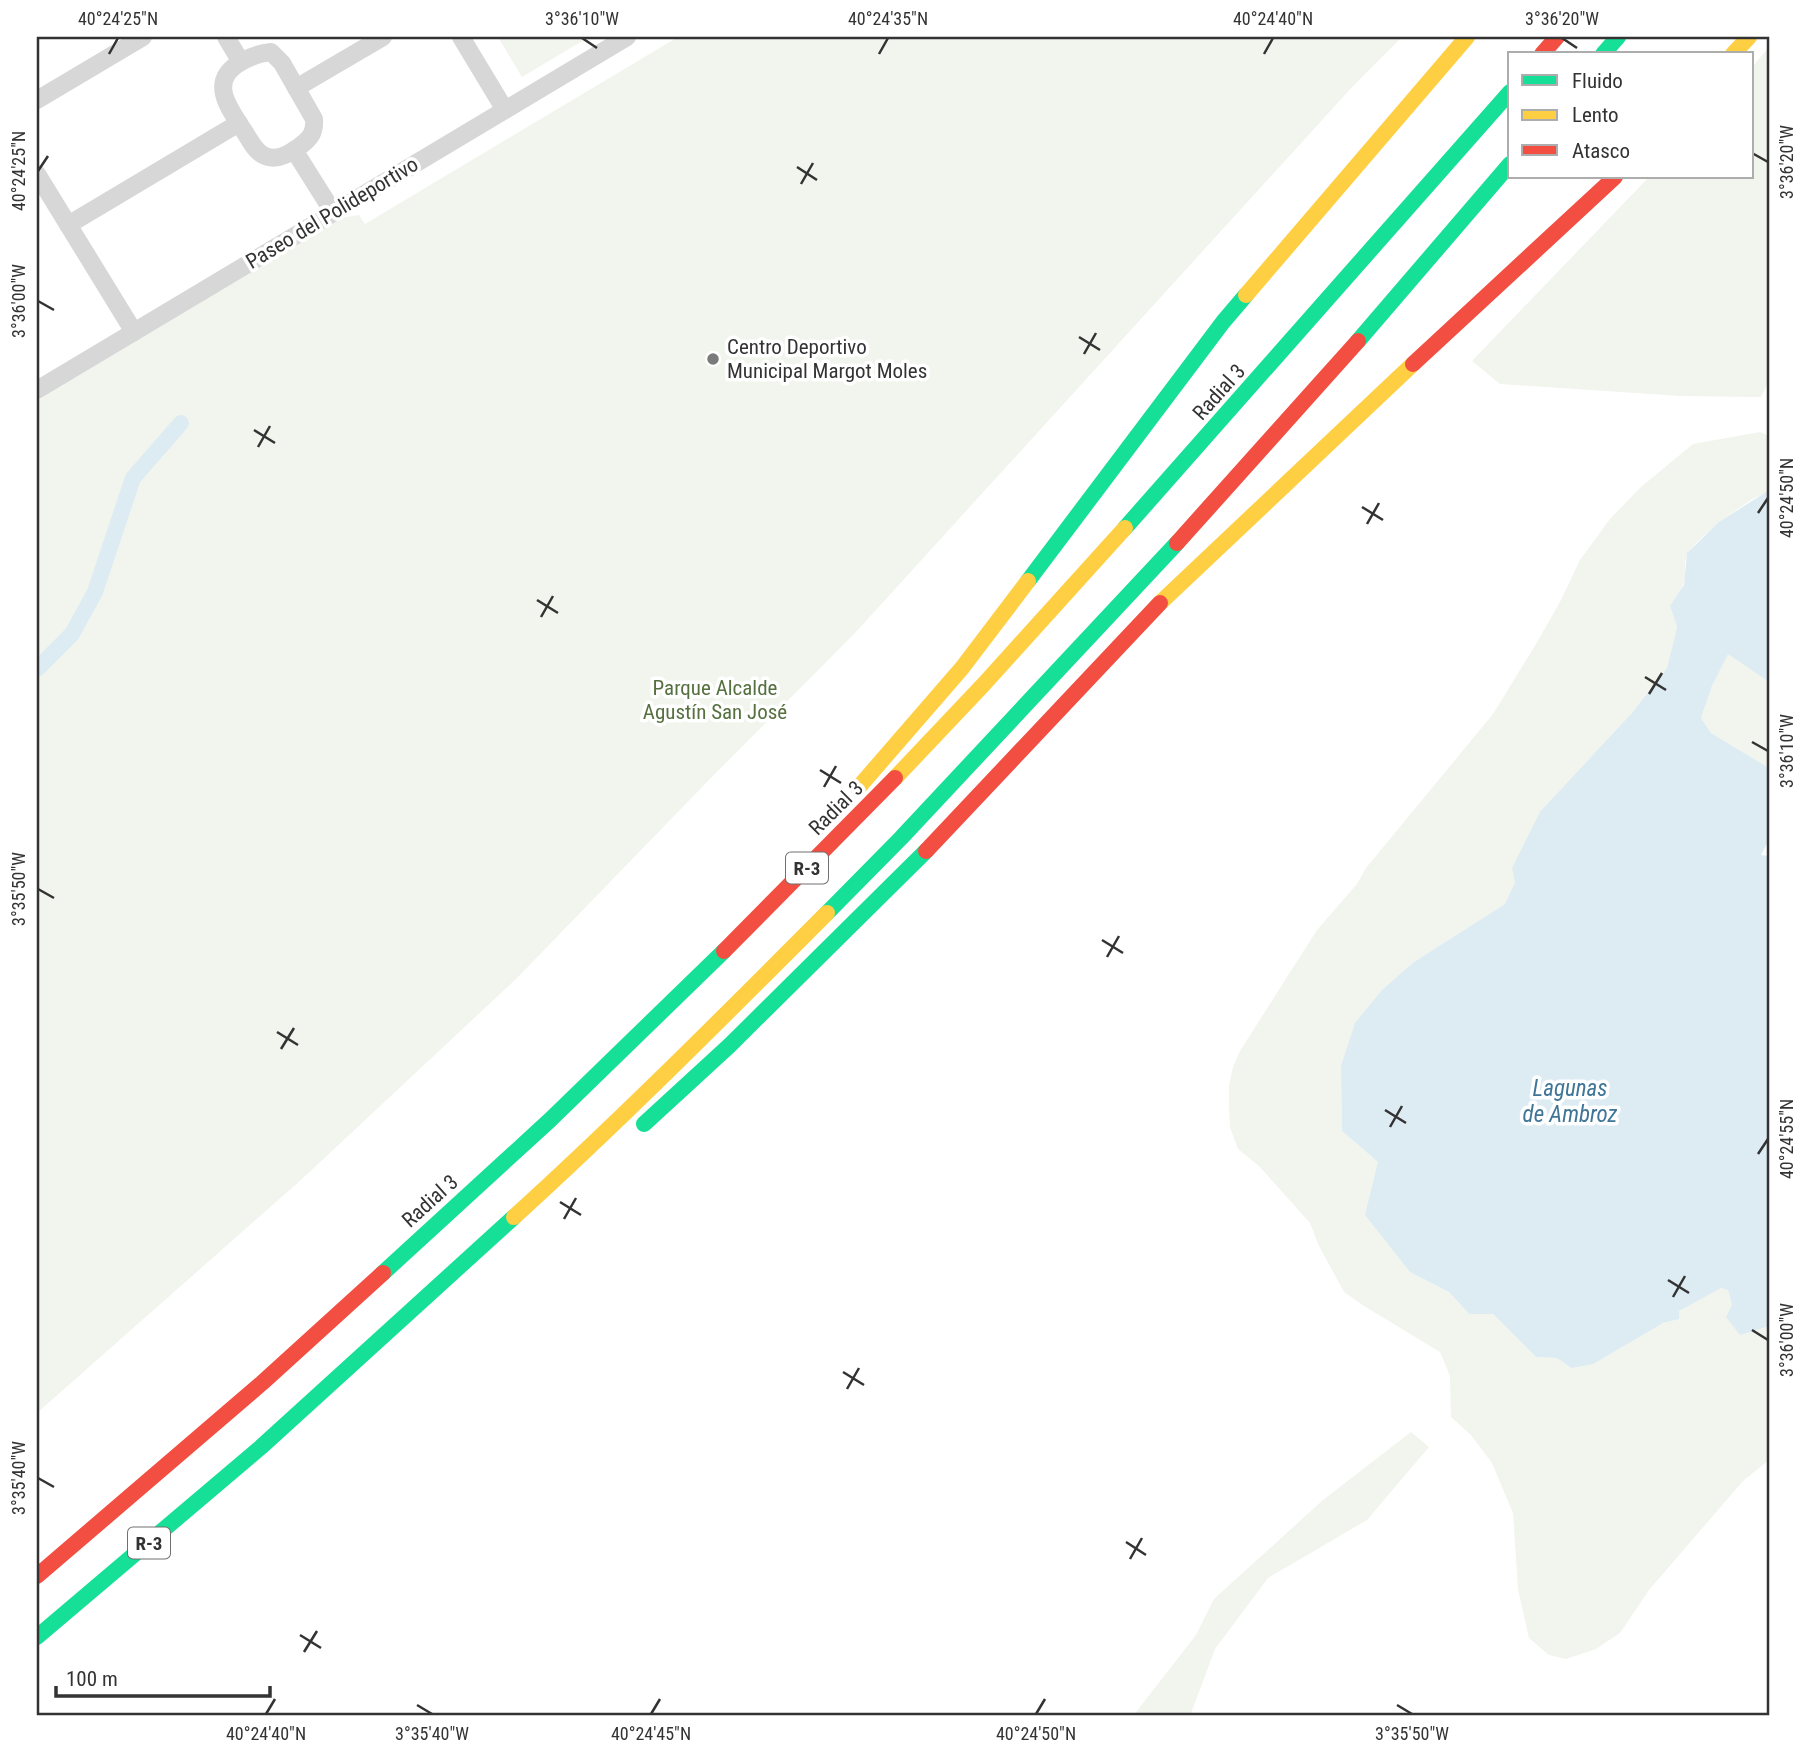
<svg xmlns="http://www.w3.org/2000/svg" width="1806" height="1753" font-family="'Roboto Condensed',sans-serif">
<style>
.green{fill:#f1f5ed}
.water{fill:#ddebf3}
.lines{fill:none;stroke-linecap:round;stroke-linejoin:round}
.canal{stroke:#ddebf3;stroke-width:16}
.street{stroke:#d7d7d7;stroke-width:18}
.fast{stroke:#16e098;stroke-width:16}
.slow{stroke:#ffcf43;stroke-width:16}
.jam{stroke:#f24e42;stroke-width:16}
.ticks{fill:none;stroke:#333;stroke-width:2.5}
.poi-dot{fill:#7a7a7a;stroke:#fff;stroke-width:2.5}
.labels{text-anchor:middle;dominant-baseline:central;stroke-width:7;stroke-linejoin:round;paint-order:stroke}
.shield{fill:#fff;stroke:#707070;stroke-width:2}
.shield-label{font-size:19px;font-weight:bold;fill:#333}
.street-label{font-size:21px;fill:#333;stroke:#fff}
.poi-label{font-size:21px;fill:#333;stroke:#fff;text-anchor:start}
.park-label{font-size:21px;fill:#56703f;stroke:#fff}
.water-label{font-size:23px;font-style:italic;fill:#3f7597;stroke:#fff}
.neatline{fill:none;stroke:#333;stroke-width:2.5}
.ticks-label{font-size:18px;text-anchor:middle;fill:#333}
</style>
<rect width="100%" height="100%" fill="#fff"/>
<!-- green -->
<g class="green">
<polygon points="498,37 589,37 522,77"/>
<polygon points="678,37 1402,37 1353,86 855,633 705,784 516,979 302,1179 37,1413 37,401 341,218 359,215 365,224"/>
<polygon points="1769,47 1769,381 1761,397 1681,396 1500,384 1472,361 1649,177 1752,177 1752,67"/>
<path d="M1760 432 1769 436V492C1755 493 1692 541 1687 555 1684 563 1686 574 1684 582 1682 591 1675 599 1670 606L1677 627 1667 668 1631 714 1515 882 1505 904 1414 962 1341 1066 1342 1131 1378 1162 1410 1272 1449 1292 1469 1314H1493L1536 1357 1557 1358 1571 1368 1663 1323 1678 1319V1311L1721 1288 1728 1290 1732 1305 1755 1329 1769 1326V1460L1743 1481 1649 1590 1620 1633 1596 1649 1566 1659 1549 1655 1529 1638 1518 1589 1513 1513 1492 1463 1471 1435 1451 1417 1450 1376 1440 1352 1364 1306 1344 1292 1319 1246 1310 1223 1259 1166 1238 1149 1230 1127 1229 1109V1086L1233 1067 1240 1051 1317 930 1357 884 1366 868 1493 714 1536 644 1560 602 1580 560 1610 519 1641 487 1693 444Z"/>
<polygon points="1728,653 1769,682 1769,768 1711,733 1701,718 1712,686"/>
<polygon points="1411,1432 1429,1447 1367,1520 1268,1578 1215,1649 1190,1716 1133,1716 1196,1635 1214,1599 1323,1500"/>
</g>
<!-- water -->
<polygon class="water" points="1766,492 1769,492 1769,682 1728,654 1712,686 1701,718 1711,733 1769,768 1769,840 1761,855 1769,856 1769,1326 1740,1335 1726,1317 1732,1305 1728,1290 1721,1288 1679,1311 1679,1319 1663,1323 1593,1364 1571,1368 1557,1358 1536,1357 1493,1314 1469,1314 1449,1292 1410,1272 1365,1215 1378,1162 1342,1131 1341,1066 1355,1023 1382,990 1414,962 1505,904 1515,882 1512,868 1540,812 1631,714 1667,668 1677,627 1670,606 1684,585 1687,553 1719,522"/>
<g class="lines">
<!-- canal -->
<polyline class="canal" points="37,669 72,634 95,592 133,478 181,423"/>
<!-- street -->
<g class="street">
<polyline points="226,37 241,62"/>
<polyline points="461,37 505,110"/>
<path d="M271 52 282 63 314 119C315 132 311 138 300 146 291 153 277 161 265 156 255 152 250 140 244 131 228 107 208 81 241 62 251 56 259 53 271 52Z"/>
<polyline points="296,88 383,37"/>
<polyline points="37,100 143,37"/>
<polyline points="294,150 333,212"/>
<polyline points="37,174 134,332"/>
<polyline points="68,225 239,123"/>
<polyline points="37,390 627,37"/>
</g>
<!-- fast -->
<g class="fast">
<polyline points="1603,54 1618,37"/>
<polyline points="1358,341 1510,164"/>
<polyline points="1125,528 1510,92"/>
<polyline points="1028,581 1223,322 1246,295"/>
<polyline points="827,913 901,838 1177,543"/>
<polyline points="644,1124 729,1046 926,851"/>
<polyline points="383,1273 550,1120 724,951"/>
<polyline points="37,1637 261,1447 514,1217"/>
</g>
<!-- slow -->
<g class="slow">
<polyline points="1733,54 1749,37"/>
<polyline points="1246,295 1467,37"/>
<polyline points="1160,603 1413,364"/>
<polyline points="895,778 984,684 1125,528"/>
<polyline points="858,788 962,668 1028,581"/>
<path d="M514 1217C622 1119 724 1016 827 913"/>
</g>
<!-- jam -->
<g class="jam">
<polyline points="1542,54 1557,37"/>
<polyline points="1413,364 1615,177"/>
<polyline points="1177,543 1358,341"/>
<polyline points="926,851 1160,603"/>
<polyline points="724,951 895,778"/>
<polyline points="37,1576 262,1383 383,1273"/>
</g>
</g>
<!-- ticks -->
<path class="ticks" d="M582 38 597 48M1562 38 1577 48M109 54 118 38M879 54 888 38M1264 54 1273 38M1752 153 1768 162M797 167 817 180M38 171 48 156M801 184 813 163M38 301 54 310M1079 337 1100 350M1084 354 1096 333M254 430 275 443M258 447 270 426M1362 507 1383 520M1758 513 1768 498M1367 524 1379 503M537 600 558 613M541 617 553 596M1645 677 1666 690M1649 694 1662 673M1752 742 1768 751M820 770 841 783M824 787 836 766M38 889 54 898M1102 940 1123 953M1107 957 1119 936M277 1032 298 1045M281 1049 294 1028M1385 1110 1406 1123M1390 1127 1402 1106M1758 1154 1768 1139M560 1202 581 1215M564 1219 576 1198M1668 1280 1689 1293M1673 1297 1685 1276M1752 1330 1768 1340M843 1372 864 1385M847 1389 859 1368M38 1478 54 1487M1126 1542 1146 1555M1130 1559 1142 1538M300 1635 321 1648M304 1652 317 1631M417 1705 432 1714M1397 1705 1412 1714M266 1714 275 1699M651 1714 660 1699M1036 1714 1045 1699"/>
<!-- markers -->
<circle class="poi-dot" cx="713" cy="359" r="7"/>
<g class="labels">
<!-- shield labels -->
<g class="shield">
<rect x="786" y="852.5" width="42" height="31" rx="5"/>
<rect x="128" y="1527.5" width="42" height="31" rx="5"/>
</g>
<g class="shield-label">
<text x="807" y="868">R-3</text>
<text x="149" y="1543">R-3</text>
</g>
<!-- street labels -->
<g class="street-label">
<text transform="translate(332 213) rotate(-31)">Paseo del Polideportivo</text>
<text transform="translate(1219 392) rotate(-48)">Radial 3</text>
<text transform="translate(836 808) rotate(-45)">Radial 3</text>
<text transform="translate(430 1201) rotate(-42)">Radial 3</text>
</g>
<!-- poi labels -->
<g class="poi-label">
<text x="727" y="347">Centro Deportivo<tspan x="727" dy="24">Municipal Margot Moles</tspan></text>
</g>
<!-- park labels -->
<g class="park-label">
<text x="715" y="688">Parque Alcalde<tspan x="715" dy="24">Agustín San José</tspan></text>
</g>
<!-- water labels -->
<g class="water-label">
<text x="1570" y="1088">Lagunas<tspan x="1570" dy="26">de Ambroz</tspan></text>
</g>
</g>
<!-- border -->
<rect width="1806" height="1753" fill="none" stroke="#ffffff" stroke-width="77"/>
<!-- legend -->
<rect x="1508" y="52" width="245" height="126" fill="#ffffff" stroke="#adadad" stroke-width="2"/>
<rect x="1522" y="75" width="35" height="10" fill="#16e098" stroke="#adadad" stroke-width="2"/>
<text x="1572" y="88" font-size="21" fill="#333333">Fluido</text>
<rect x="1522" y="110" width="35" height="10" fill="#ffcf43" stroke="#adadad" stroke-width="2"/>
<text x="1572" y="122" font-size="21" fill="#333333">Lento</text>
<rect x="1522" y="145" width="35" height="10" fill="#f24e42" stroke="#adadad" stroke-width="2"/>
<text x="1572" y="158" font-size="21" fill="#333333">Atasco</text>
<!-- scale -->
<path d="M56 1686v10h214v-10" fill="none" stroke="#333333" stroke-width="3.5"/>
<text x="66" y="1686" font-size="21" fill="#333333" stroke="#ffffff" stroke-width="5" paint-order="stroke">100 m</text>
<rect x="38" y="38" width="1730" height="1676" class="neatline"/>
<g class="ticks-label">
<text x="118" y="25">40°24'25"N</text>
<text x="582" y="25">3°36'10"W</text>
<text x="888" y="25">40°24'35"N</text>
<text x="1273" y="25">40°24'40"N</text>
<text x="1562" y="25">3°36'20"W</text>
<text transform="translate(1787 162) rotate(-90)" y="6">3°36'20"W</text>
<text transform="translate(19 171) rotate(-90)" y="6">40°24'25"N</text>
<text transform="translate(19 301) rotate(-90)" y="6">3°36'00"W</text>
<text transform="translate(1787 498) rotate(-90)" y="6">40°24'50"N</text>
<text transform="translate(1787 751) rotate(-90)" y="6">3°36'10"W</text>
<text transform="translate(19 889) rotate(-90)" y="6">3°35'50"W</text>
<text transform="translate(1787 1139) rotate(-90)" y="6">40°24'55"N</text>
<text transform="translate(1787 1340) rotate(-90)" y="6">3°36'00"W</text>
<text transform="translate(19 1478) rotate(-90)" y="6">3°35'40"W</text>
<text x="266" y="1740">40°24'40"N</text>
<text x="432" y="1740">3°35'40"W</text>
<text x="651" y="1740">40°24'45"N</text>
<text x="1036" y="1740">40°24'50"N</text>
<text x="1412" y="1740">3°35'50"W</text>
</g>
</svg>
